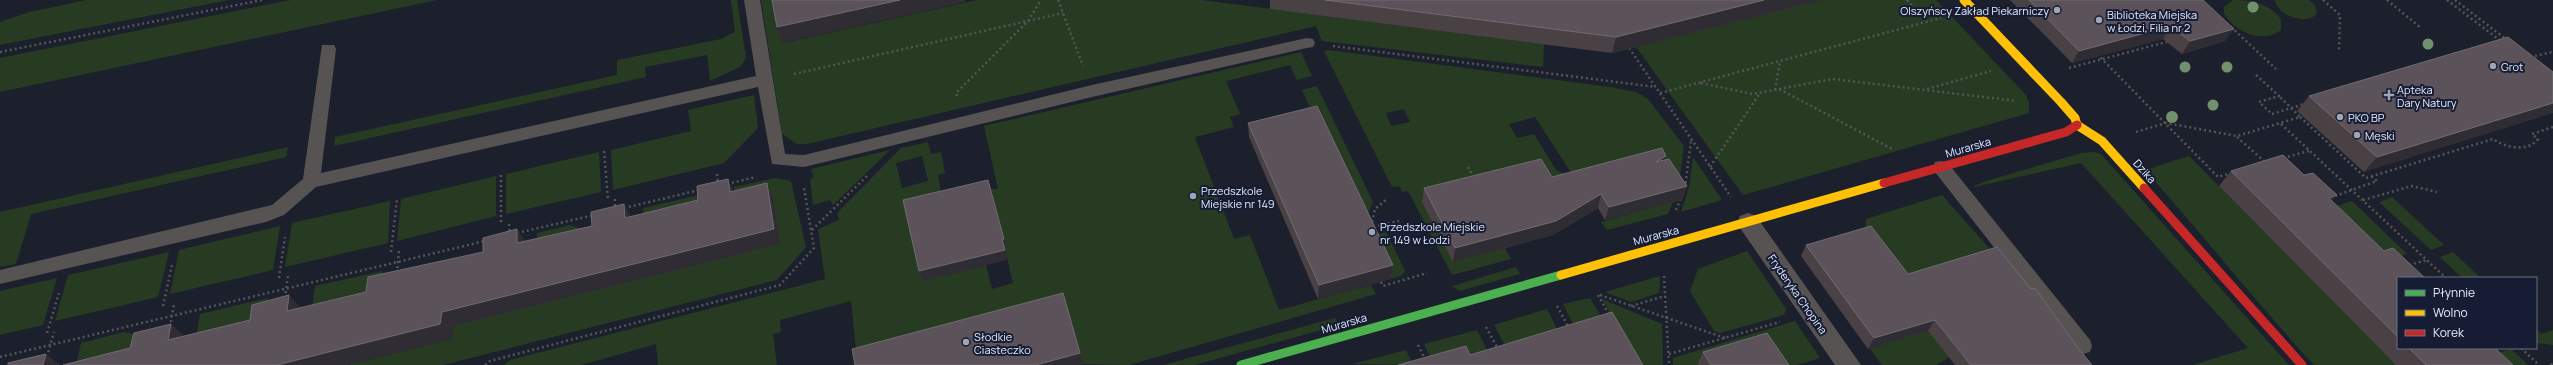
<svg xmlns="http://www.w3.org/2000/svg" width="2553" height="365" font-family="Manrope,sans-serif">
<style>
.green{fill:#263b21;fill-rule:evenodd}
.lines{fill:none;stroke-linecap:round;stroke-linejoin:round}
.path{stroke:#555558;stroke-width:2.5;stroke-dasharray:2 3;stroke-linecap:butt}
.lane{fill:#565352;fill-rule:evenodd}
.street{fill:#565352;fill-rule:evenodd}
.fast{stroke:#4caf50;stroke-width:9}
.slow{stroke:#ffc107;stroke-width:9}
.jam{stroke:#c62828;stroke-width:9}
.path-bridge{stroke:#555558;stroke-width:2.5;stroke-dasharray:2 3;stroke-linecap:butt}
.tree{fill:#71916d}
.wall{fill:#4a4145}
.shaded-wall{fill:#302c33}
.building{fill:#5b5359;stroke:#706c72}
.poi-dot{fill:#9fa5b4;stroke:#151c34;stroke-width:1.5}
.labels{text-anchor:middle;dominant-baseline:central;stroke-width:4;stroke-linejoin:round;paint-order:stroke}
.poi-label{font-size:11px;fill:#e6edfd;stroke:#151c34;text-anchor:start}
.street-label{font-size:11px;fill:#e6edfd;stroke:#151c34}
</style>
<rect width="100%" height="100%" fill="#1c202d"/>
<!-- green -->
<g class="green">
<polygon points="87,0 229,0 0,45 0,22 29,12"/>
<polygon points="291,0 437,0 0,92 0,58"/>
<polygon points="731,0 737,0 746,58 740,67 710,81 707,55 645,67 646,77 334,146 335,137 617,75 617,60 721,39 735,32"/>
<polygon points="761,0 796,0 783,43 977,0 1201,0 1544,44 1543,67 1322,41 1316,26 807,144 797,144 782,134"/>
<polygon points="1822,0 1936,0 2026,95 2029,104 2029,113 1743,195 1636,47"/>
<path d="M2233 0C2253 0 2268 3 2281 19V30C2263 45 2233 31 2224 13V7Z"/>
<path d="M2275 0H2309L2315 5 2317 13C2307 27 2277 15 2275 0Z"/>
<path d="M1329 50 1610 87 1636 92 1648 99 1684 146 1678 192 1579 185 1535 117 1509 124 1517 138 1534 134 1556 170 1563 173 1571 186 1453 262 1505 248 1511 259 1452 275 1408 191 1402 192 1399 186 1392 187 1324 51ZM1404 109 1410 122 1391 126 1386 113Z"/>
<path d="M1301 52 1312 76 1297 80 1290 65 1226 81 1240 114 1230 117 1234 127 1195 137 1234 239 1250 235 1279 310 1371 285 1376 294 1129 365 857 360 851 301 780 320 781 332 773 334 777 365H658L656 344 581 365H504L510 360 825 279 818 229 839 220 837 213 901 148 928 142 931 154 941 152 945 173 938 175 946 223 941 276 986 265 992 289 1013 283 991 189H998L984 126ZM922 156 928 181 902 188 896 163Z"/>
<polygon points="1317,86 1373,202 1364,222 1302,90"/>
<polygon points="754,95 758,128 724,163 613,190 611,150 691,131 688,110"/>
<polygon points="288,147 286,157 31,214 16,264 0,267 0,212"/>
<polygon points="890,150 833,205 830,200 813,205 810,179 814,177 811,169"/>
<polygon points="599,152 601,192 506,214 506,174"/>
<polygon points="2093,152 2101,154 2289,365 2193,365 2248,348 2081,163 1970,188 1983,182 2081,153"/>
<path d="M2189 156 2397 365H2314C2256 302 2202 234 2145 170Z"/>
<polygon points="1693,157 1722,200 1681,212 1689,187"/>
<polygon points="496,176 496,216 397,241 401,199"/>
<polygon points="775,178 791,181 806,247 777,280 443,365 347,365 452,339 453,326 737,207 734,187"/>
<polygon points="703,194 704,201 644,227 643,208"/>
<polygon points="1942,195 1988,247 2029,299 1921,290 1865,237 1866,219"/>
<polygon points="2392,197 2444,245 2431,250 2379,202"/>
<polygon points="390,201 388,243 285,267 292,223"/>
<polygon points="2352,201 2407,254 2378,263 2324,210"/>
<polygon points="1673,202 1668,214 1607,230 1601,222"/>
<polygon points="570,225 586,230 537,256 537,233"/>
<polygon points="280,226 273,270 170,294 179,250"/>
<polygon points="1386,232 1405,271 1401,276 1391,279 1371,236"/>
<polygon points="1747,251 1786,309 1784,315 1720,333 1714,331 1690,291 1698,269"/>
<polygon points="169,252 158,297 55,321 68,275"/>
<polygon points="2453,252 2481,278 2462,278 2440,257"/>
<polygon points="1516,267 1520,274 1460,291 1452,286"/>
<polygon points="382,271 378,306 310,323 315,286"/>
<polygon points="1660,276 1659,293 1631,302 1605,292"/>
<polygon points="57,278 43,325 0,335 0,291"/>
<polygon points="268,298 262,335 194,351 200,314"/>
<polygon points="1590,298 1607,327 1579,336 1563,304"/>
<polygon points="1602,299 1662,324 1663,365 1640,365"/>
<polygon points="1547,309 1563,341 1511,357 1494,325"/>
<polygon points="1335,318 1339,325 1195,365 1163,365"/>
<polygon points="1795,321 1820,358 1797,365 1673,365 1673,358"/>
<polygon points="2536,329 2541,334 2553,330 2553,345 2536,343"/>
<polygon points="1477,330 1493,362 1434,365 1424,344"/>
<polygon points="1928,330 1950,357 1936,365 1882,365 1870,349"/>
<polygon points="124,332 134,334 137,365 76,365 81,343"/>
<polygon points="2511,349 2528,365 2472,365 2470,363"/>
<polygon points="1406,350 1413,365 1352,364"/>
</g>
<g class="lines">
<!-- path -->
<g class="path">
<polyline points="1058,0 1083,66"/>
<polyline points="1907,0 1927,22"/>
<polyline points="2323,0 2340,15 2339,51"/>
<polyline points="2387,0 2421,28"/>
<polyline points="2447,0 2502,42"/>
<polyline points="2231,27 2276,69"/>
<polyline points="1333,46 1656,87"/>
<polyline points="1629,48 1731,197"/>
<polyline points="0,52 262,0"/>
<polyline points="2097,54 2218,177 2232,173"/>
<polyline points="2530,57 2553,52"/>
<polyline points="2069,68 2170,41"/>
<polyline points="794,74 1063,13"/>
<polyline points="2256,75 2279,96 2259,102 2272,114"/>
<polyline points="1701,83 1752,94 1779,89 1894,150"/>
<polyline points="1779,89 1833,79 2017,101"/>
<polyline points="1927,89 1991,71"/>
<polyline points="1775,90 1780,62"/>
<polyline points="1660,93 1941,18"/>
<polyline points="957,96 956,93 1028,21 1041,0"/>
<path d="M2300 117 2366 178 2493 139C2504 147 2528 153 2538 139L2532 134 2553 127"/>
<polyline points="2281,124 2446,278"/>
<polyline points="2136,132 2166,123 2237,136 2300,117 2279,96"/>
<polyline points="2237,137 2266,163"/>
<polyline points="604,151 608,200"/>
<polyline points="2283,158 2309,151"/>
<polyline points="1468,167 1474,178"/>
<polyline points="1710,167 1760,93"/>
<polyline points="717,174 718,184"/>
<polyline points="501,175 501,225"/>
<polyline points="727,184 756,177"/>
<polyline points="1685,188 1691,141"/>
<polyline points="2335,196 2377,181 2371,176"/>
<polyline points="615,199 615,208"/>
<polyline points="2363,200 2412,186 2437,192"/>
<polyline points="624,208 699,190"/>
<polyline points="1676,210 1681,198"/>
<polyline points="1372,222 1375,209 1387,199"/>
<polyline points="509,224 510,234"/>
<polyline points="1373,227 1399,221"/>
<polyline points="812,230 868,175"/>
<polyline points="517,233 594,215"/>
<polyline points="391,252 397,199"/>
<polyline points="2409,265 2427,260"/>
<polyline points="397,273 399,250"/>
<polyline points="1664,276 1669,365"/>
<polyline points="279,278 285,237"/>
<polyline points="1381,282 1383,286 1427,273"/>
<polyline points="1598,295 1609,315"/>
<polyline points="1600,295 1725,338"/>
<polyline points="285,298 288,276"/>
<polyline points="163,306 172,265"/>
<polyline points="1557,306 1569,328"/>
<polyline points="1631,306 1665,296"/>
<polyline points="170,327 174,304"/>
<polyline points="1486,327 1498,349"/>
<polyline points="47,333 59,293"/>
<polyline points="1418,345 1428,365"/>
<polyline points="2521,348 2539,365"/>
<polyline points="1669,354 1780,322"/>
<polyline points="0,357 485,241"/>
<polyline points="47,357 54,332"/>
<polyline points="485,365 490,361 780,285 814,248 804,188"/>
<polyline points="2551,365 2553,362"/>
</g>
<!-- lane -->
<g class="lane">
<polygon points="744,0 760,0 785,154 804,155 1092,85 1307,38 1313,39 1315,43 1313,47 1307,48 1092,97 804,167 772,164 758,87 316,187 284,215 266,222 0,284 0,270 272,205 303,179 322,45 334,45 336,49 321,173 756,76"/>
<polygon points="1941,161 1947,162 2090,340 2092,346 2090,352 2083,354 2076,352 1935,172 1933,167 1935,162"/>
</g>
<!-- street -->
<polygon class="street" points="1748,213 1756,216 1861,365 1835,365 1740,228 1737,222 1740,216"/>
<!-- fast -->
<polyline class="fast" points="1241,365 1561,275"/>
<!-- slow -->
<g class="slow">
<polyline points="1964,0 2061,102 2075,118 2077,125 2102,141 2144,188"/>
<polyline points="1561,275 1884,183"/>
</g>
<!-- jam -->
<g class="jam">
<polyline points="1884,183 2066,132 2077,125"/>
<polyline points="2144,188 2302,365"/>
</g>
<!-- path-bridge -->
<g class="path-bridge">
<polyline points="2455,0 2507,40"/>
<polyline points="2272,114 2304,104"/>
</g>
</g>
<!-- trees -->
<g class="tree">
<circle cx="2253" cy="7" r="5.5"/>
<circle cx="2428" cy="44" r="5.5"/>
<circle cx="2185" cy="67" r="5.5"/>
<circle cx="2227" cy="67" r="5.5"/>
<circle cx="2213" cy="105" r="5.5"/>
<circle cx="2172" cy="117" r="6"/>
</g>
<!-- wall -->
<g class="wall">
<polygon points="1270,0 1821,0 1612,53 1270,9"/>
<polygon points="2010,0 2203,0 2225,41 2182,54 2163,39 2072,63"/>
<polygon points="2553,72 2364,172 2297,111 2309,96"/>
<polygon points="1248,123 1393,265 1391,279 1318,299 1249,137"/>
<polygon points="1664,160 1687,186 1682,200 1605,220 1598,208 1553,235 1453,262 1422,202 1424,188 1552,177"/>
<polygon points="2231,171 2332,201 2398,278 2398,348 2495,348 2513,365 2396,365 2219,186"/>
<polygon points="1806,245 1908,274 2078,348 2092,365 1955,365 1928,331 1868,349 1801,256"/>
<polygon points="1703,352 1789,365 1697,365"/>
</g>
<!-- shaded-wall -->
<g class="shaded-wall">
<polygon points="900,0 965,0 966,2 782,43 777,27"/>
<polygon points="1764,0 1821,0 1612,53 1616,37"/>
<polygon points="2171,26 2163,39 2072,63 2079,51"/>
<polygon points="2234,29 2225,41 2182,54 2190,41"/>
<polygon points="2553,103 2553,113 2364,172 2377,157"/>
<polygon points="1666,156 1661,170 1656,162"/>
<polygon points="728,179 735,194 730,192"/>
<polygon points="767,183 773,198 780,244 453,326 452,339 347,365 277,365 442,312"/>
<polygon points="1687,186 1682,200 1605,220 1609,207"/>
<polygon points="1601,194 1598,208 1553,235 1453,262 1455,248"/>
<polygon points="2337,195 2324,210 2329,198"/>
<polygon points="624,204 633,219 625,218"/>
<polygon points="517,229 527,244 517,243"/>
<polygon points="1002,239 1004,239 1006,248 1004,249"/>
<polygon points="1005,250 1007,260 923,281 919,271"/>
<polygon points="1393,265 1391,279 1318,299 1319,285"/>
<polygon points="289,295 302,309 287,311"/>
<polygon points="1935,320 1928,331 1868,349 1874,338"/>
<polygon points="171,324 186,338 168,340"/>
<polygon points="1080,353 1083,364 1080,365 1036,365"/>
<polygon points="46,354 60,365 43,365"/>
</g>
<!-- building -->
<g class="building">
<polygon points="772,0 900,0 777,27"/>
<polygon points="1325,0 1764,0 1616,37"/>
<polygon points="2029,0 2203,0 2234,29 2190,41 2171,26 2079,51"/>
<polygon points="2508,37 2553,72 2553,103 2377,157 2309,96"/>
<polygon points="1317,106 1393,265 1319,285 1248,123"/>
<polygon points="1662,148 1666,156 1656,162 1669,159 1687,186 1609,207 1601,194 1556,221 1455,248 1424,188 1541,159 1552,177"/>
<polygon points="2283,155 2304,175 2313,173 2337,195 2329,198 2384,251 2393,248 2425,278 2398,278 2398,337 2231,171"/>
<polygon points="728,179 730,192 767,183 774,229 442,312 440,324 277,365 63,365 130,348 134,333 171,324 168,340 250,320 252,305 289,295 287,311 366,292 368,277 483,252 483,238 517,229 517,243 592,226 591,212 624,204 625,218 698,200 697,186"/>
<polygon points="988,180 1004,239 1002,239 1005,250 919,271 903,200"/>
<polygon points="1871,226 1908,274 1997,247 2031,289 2035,288 2078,348 2092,365 1971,365 1935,320 1874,338 1806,245"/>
<polygon points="1063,293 1080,353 1036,365 855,365 852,349"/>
<polygon points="1612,312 1643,365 1398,365 1466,346 1470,355"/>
<polygon points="1767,333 1789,365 1711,365 1703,352"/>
<polygon points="2409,348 2495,348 2513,365 2426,365"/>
<polygon points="46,354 43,365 8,365 8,363"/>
</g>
<!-- markers -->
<g class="poi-dot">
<circle cx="2057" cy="10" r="4"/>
<circle cx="2099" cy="20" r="4"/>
<circle cx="2493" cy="66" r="4"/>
<path d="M2387 89h4v4h4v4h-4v4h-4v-4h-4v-4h4z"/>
<circle cx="2340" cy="117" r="4"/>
<circle cx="2357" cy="135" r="4"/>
<circle cx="1193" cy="196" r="4"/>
<circle cx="1372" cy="232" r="4"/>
<circle cx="966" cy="342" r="4"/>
</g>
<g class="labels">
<!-- poi labels -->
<g class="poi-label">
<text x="2049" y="10" text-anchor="end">Olszyńscy Zakład Piekarniczy</text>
<text x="2107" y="14">Biblioteka Miejska<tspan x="2107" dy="13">w Łodzi, Filia nr 2</tspan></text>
<text x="2501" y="66">Grot</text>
<text x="2397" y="89">Apteka<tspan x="2397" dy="13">Dary Natury</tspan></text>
<text x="2348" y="117">PKO BP</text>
<text x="2365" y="135">Męski</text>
<text x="1201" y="190">Przedszkole<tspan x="1201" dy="13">Miejskie nr 149</tspan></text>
<text x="1380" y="226">Przedszkole Miejskie<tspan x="1380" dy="13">nr 149 w Łodzi</tspan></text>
<text x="974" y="336">Słodkie<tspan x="974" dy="13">Ciasteczko</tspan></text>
</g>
<!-- street labels -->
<g class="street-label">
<text transform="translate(1968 147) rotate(-16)">Murarska</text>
<text transform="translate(2145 171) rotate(48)">Dzika</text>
<text transform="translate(1656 235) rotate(-15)">Murarska</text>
<text transform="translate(1798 294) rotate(55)">Fryderyka Chopina</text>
<text transform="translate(1344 323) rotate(-16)">Murarska</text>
</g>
</g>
<!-- legend -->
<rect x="2397" y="277" width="140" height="72" fill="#151c34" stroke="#697084"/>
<rect x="2405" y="290" width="20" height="6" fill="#4caf50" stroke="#697084"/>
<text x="2433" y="297" font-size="12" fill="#e6edfd">Płynnie</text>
<rect x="2405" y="310" width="20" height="6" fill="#ffc107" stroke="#697084"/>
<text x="2433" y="317" font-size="12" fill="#e6edfd">Wolno</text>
<rect x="2405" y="330" width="20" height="6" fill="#c62828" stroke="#697084"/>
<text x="2433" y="337" font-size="12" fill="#e6edfd">Korek</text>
</svg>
